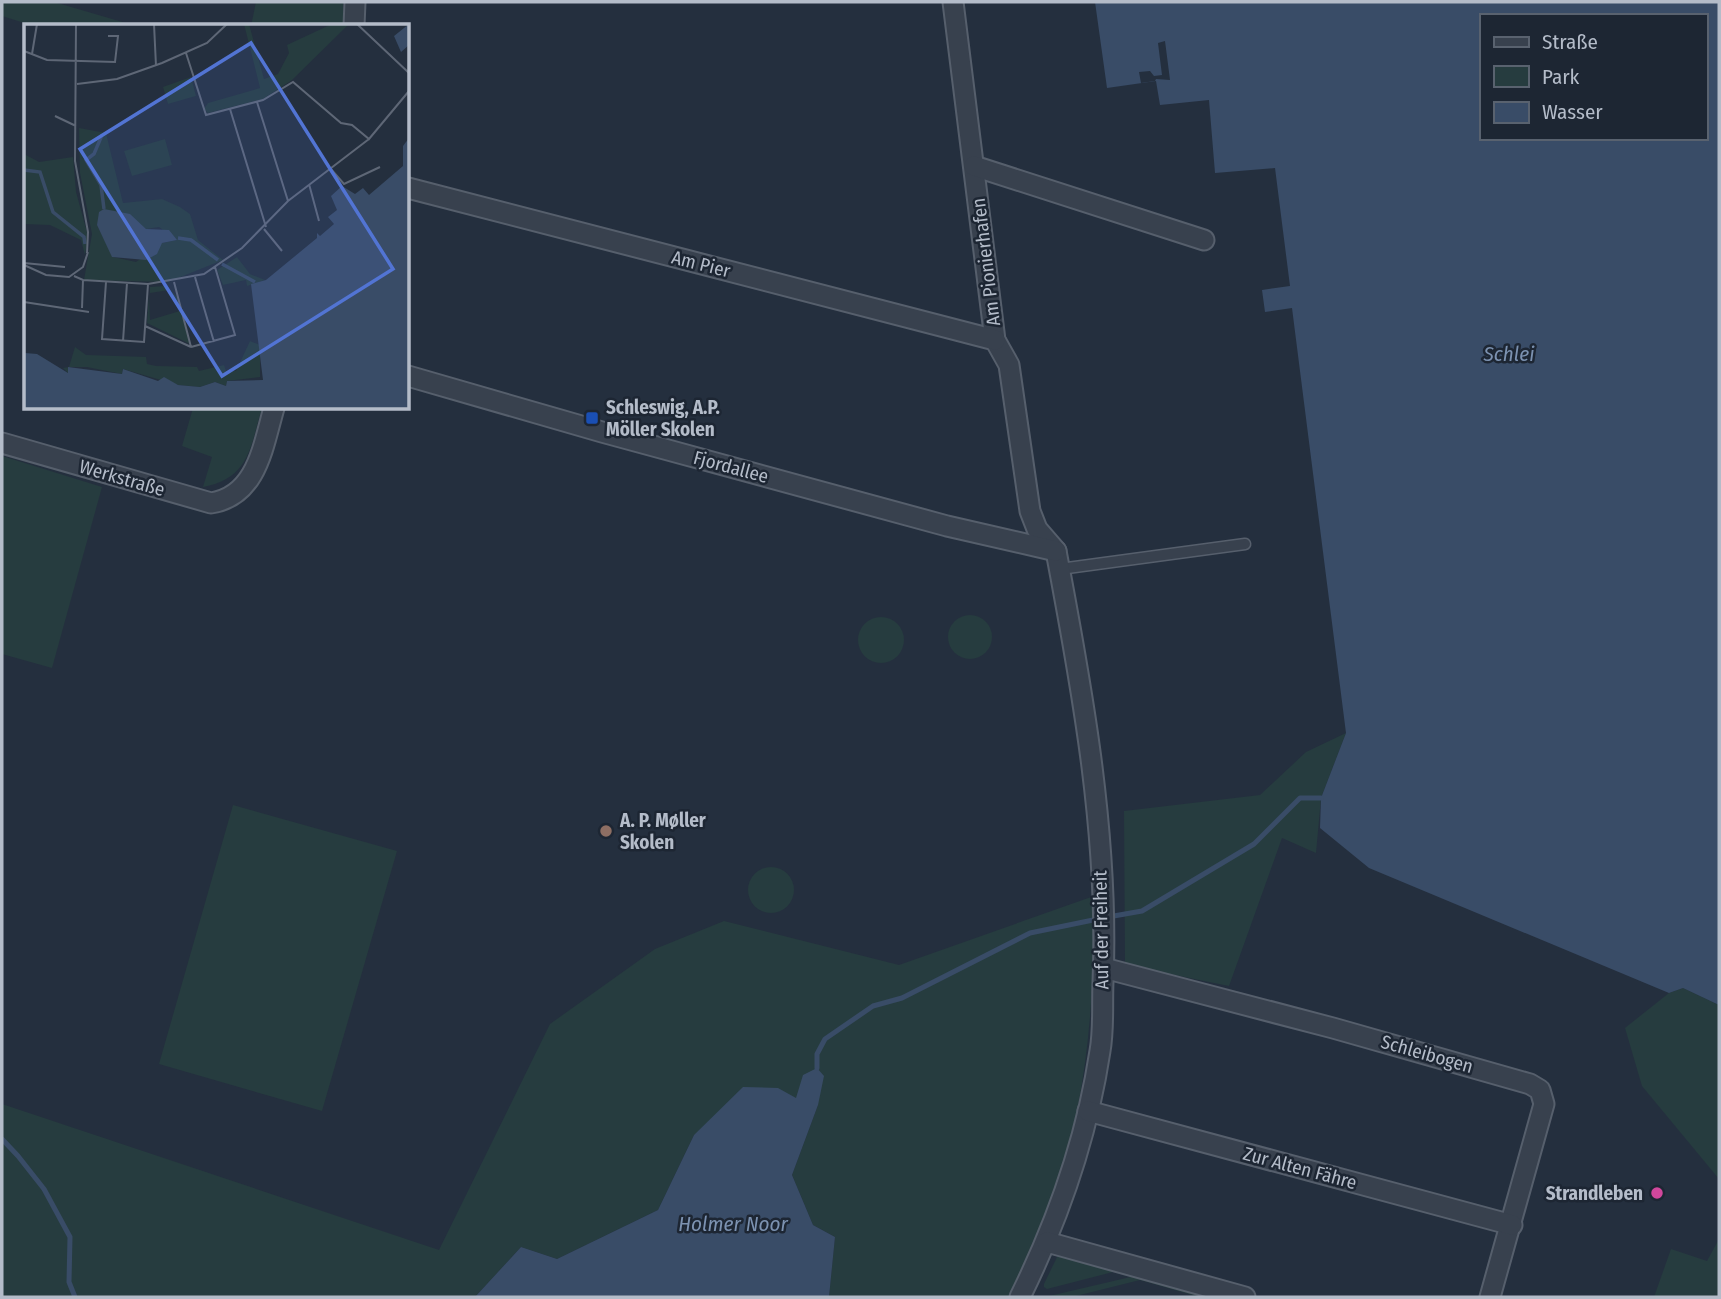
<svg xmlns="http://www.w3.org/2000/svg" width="1721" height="1299" font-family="'Fira Sans Condensed',sans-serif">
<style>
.green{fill:#263c3f}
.water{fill:#394c67;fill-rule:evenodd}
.pier{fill:#242f3e}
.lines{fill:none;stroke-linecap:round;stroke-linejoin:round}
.stream{stroke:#394c67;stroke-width:5}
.lane-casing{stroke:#565f6c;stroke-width:13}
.street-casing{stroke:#565f6c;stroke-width:23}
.lane{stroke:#38414e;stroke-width:10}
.street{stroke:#38414e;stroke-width:19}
.transit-dot{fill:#1a4fb4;stroke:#1d2633;stroke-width:2.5}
.education-dot{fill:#8d6e63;stroke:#1d2633;stroke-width:2.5}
.hotel-dot{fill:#d1479c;stroke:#1d2633;stroke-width:2.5}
.labels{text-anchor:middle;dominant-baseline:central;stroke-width:5;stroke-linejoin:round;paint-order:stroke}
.street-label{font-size:19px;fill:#b4bcc9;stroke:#1d2633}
.poi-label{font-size:19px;font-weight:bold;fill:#b4bcc9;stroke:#1d2633;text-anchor:start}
.water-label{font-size:21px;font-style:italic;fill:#7c92b1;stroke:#1d2633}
.inset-river{fill:none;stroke:#394c67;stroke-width:3.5}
.inset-road{fill:none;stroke:#5e6776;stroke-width:2}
.view{fill:#5274d3;fill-opacity:0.15;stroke:#5274d3;stroke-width:3.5}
.inset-edge{fill:none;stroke:#b4bcc9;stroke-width:3.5}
</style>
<rect width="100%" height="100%" fill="#242f3e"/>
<!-- green -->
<g class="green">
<polygon points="2,2 54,2 136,26 34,26 2,16"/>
<polygon points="256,2 343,2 343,26 251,26"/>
<path d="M193 408H262C250 447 250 478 203 487L212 457 182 446Z"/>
<polygon points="2,456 102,487 52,668 2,654"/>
<circle cx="970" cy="637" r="22"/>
<circle cx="881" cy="640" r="23"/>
<polygon points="1346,733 1321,798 1316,853 1282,838 1229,986 1125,965 1124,811 1260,795 1306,752"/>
<polygon points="233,805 397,851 322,1111 159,1064"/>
<circle cx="771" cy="890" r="23"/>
<path d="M1094 896C1095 999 1087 1105 1052 1203 1041 1235 1026 1266 1013 1297H829L835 1237 813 1225 792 1175 818 1105 796 1098 694 1135 658 1210 557 1259 521 1247 475 1297H2V1104L439 1250 550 1024 655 949 724 921 899 965Z"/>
<polygon points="1683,988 1719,1005 1719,1179 1642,1086 1625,1028 1669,993"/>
<polygon points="1719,1239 1719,1297 1654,1297 1671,1249 1707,1261"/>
<polygon points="1059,1253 1113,1269 1113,1272 1047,1289 1044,1287 1044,1284"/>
<polygon points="1139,1275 1221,1297 1199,1297 1140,1280 1072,1297 1045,1297"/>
</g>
<!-- water -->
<g class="water">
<path d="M1095 2H1719V1005L1683 988 1669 993 1369 868 1320 828 1321 798 1346 733 1292 308 1265 312 1262 290 1290 286 1275 168 1215 173 1209 100 1160 105 1156 81 1107 88ZM1481 16H1705V138H1481Z"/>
<polygon points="817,1068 824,1076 818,1105 792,1175 813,1225 835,1237 829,1297 475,1297 521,1247 557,1259 658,1210 694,1135 743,1087 778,1088 796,1098 803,1075"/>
</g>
<!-- pier -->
<polygon class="pier" points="1165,41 1170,80 1156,79 1155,81 1141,83 1139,72 1150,71 1154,76 1162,75 1158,43"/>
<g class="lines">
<!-- stream -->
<g class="stream">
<polyline points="1108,917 1142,911 1254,844 1300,798 1321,798"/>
<polyline points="817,1068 817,1054 825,1039 873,1006 902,998 1030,933 1098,919"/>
<polyline points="2,1139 18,1156 44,1189 70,1237 69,1282 75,1297"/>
</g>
<defs>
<polyline id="lane" points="1060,569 1245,544"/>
<g id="street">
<path d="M953 2 995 340 1009 365 1030 511 1037 529 1056 551C1083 693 1109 838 1103 982 1102 1005 1104 1029 1100 1051 1087 1137 1058 1220 1020 1297"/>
<polyline points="354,26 355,2"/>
<polyline points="974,166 1204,240"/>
<polyline points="408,188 995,340"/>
<polyline points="408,376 602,432 947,526 1056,551"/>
<path d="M2 443 211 503C257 496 263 446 274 408"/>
<polyline points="1104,968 1333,1028 1530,1084 1540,1090 1544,1104 1490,1297"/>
<polyline points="1088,1111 1512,1225"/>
<polyline points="1047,1242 1245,1297"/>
</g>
</defs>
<!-- lane casing -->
<use href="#lane" class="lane-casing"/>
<!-- street casing -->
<use href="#street" class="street-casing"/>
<!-- lane -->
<use href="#lane" class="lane"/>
<!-- street -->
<use href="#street" class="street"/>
</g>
<!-- markers -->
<rect class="transit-dot" x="585" y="411" width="14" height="14" rx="3.5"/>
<circle class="education-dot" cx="606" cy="831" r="7"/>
<circle class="hotel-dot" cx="1657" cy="1193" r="7"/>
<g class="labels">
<!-- street labels -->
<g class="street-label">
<text transform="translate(986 262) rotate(-97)">Am Pionierhafen</text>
<text transform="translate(701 264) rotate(14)">Am Pier</text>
<text transform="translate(731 467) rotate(15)">Fjordallee</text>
<text transform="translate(122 478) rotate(16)">Werkstraße</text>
<text transform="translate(1101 930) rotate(-91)">Auf der Freiheit</text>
<text transform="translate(1427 1054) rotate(16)">Schleibogen</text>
<text transform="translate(1300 1168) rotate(15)">Zur Alten Fähre</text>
</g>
<!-- poi labels -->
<g class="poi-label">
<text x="606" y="407">Schleswig, A.P.<tspan x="606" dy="22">Möller Skolen</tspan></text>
<text x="620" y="820">A. P. Møller<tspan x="620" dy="22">Skolen</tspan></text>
<text x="1643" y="1193" text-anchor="end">Strandleben</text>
</g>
<!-- water labels -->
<g class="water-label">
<text x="1509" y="354">Schlei</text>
<text x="733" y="1224">Holmer Noor</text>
</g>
</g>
<!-- overview -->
<g transform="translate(24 24)">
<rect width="385" height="385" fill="#242f3e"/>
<path d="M220 0H225L240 55 254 50 265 29 263 21 308 0H325L268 56 239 75 184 89 180 85 184 79 236 64ZM167 53 172 72 144 80 139 63ZM55 104 82 109 99 179 138 175 156 183 166 190 174 216 199 236 144 258 60 256 68 210 56 149ZM107 195 122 205 135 203 153 216 138 219 112 238 89 233 73 201 76 196ZM141 115 148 141 108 152 100 127ZM0 130 15 138 49 133 52 168 64 212 61 231 57 216 26 201 0 200ZM213 233 226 250 241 256 223 262 222 256 199 261 193 246ZM142 262 153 273 166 320 123 299 125 272 126 296 156 287 145 266 126 269V263ZM226 317 236 321V353L203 357 202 362 191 358 176 363 154 361 99 345 98 350 63 343H45L44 349 39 344 45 343 51 323 62 331 122 333 123 340 132 342 173 343 175 347 200 341 202 347H212Z" fill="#263c3f" fill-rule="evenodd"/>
<path d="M385 0V21L377 28 370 12ZM385 114V385H0L1 329 13 330 44 349V343L98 350 99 345 134 357 140 353 154 361 176 363 191 358 202 362 203 357 239 356 227 260 242 256 293 214V209L296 212 310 200 304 193 313 186 307 172 318 162 331 170 339 164 345 171 379 142V122ZM80 185 106 190 122 205 145 206 153 216 138 219 133 230 122 236 88 233 73 201 75 188Z" fill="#394c67"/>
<path class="inset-river" d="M78 111 70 130 62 136 77 161 80 185M0 146 16 148 29 188 60 213 61 220M154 214 167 216 194 236M198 240 231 258"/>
<path class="inset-road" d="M52 0 51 137 64 208 63 229M130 0 132 42M333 0 385 49M0 27 23 36 91 38 94 12H84M162 29 182 91 239 76 269 58 317 99 328 101 345 115 385 67M8 30 13 0M53 60 93 55 138 39 183 19 203 0M233 78 264 177M206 85 242 203M31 92 52 102M306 144 320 160 356 143M285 160 295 197M240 205 258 227M0 239 41 243M0 241 22 251 45 253 59 243 64 228M50 252 59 256 124 260 180 250 218 224 264 177 345 115M171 253 190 318M82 258 78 315 120 318 124 260M150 258 167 323M0 278 65 288M58 284 59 256M121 302 167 323M99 317 103 259M167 323 211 311 191 243"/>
<path class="view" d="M227 19 369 245 198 352 56 125Z"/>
<rect width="385" height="385" class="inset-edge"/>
</g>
<!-- border -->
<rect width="1721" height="1299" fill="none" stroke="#b4bcc9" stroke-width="7"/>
<!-- legend -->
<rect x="1480" y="14" width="228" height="126" fill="#1d2633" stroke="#59626f" stroke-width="2"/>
<rect x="1494" y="37" width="35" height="10" fill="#38414e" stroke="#59626f" stroke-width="2"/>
<text x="1542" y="49" font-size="21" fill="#b4bcc9">Straße</text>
<rect x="1494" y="66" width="35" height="21" fill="#263c3f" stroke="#59626f" stroke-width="2"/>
<text x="1542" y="84" font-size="21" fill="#b4bcc9">Park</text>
<rect x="1494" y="102" width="35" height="21" fill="#394c67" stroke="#59626f" stroke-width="2"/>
<text x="1542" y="119" font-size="21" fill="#b4bcc9">Wasser</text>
</svg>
